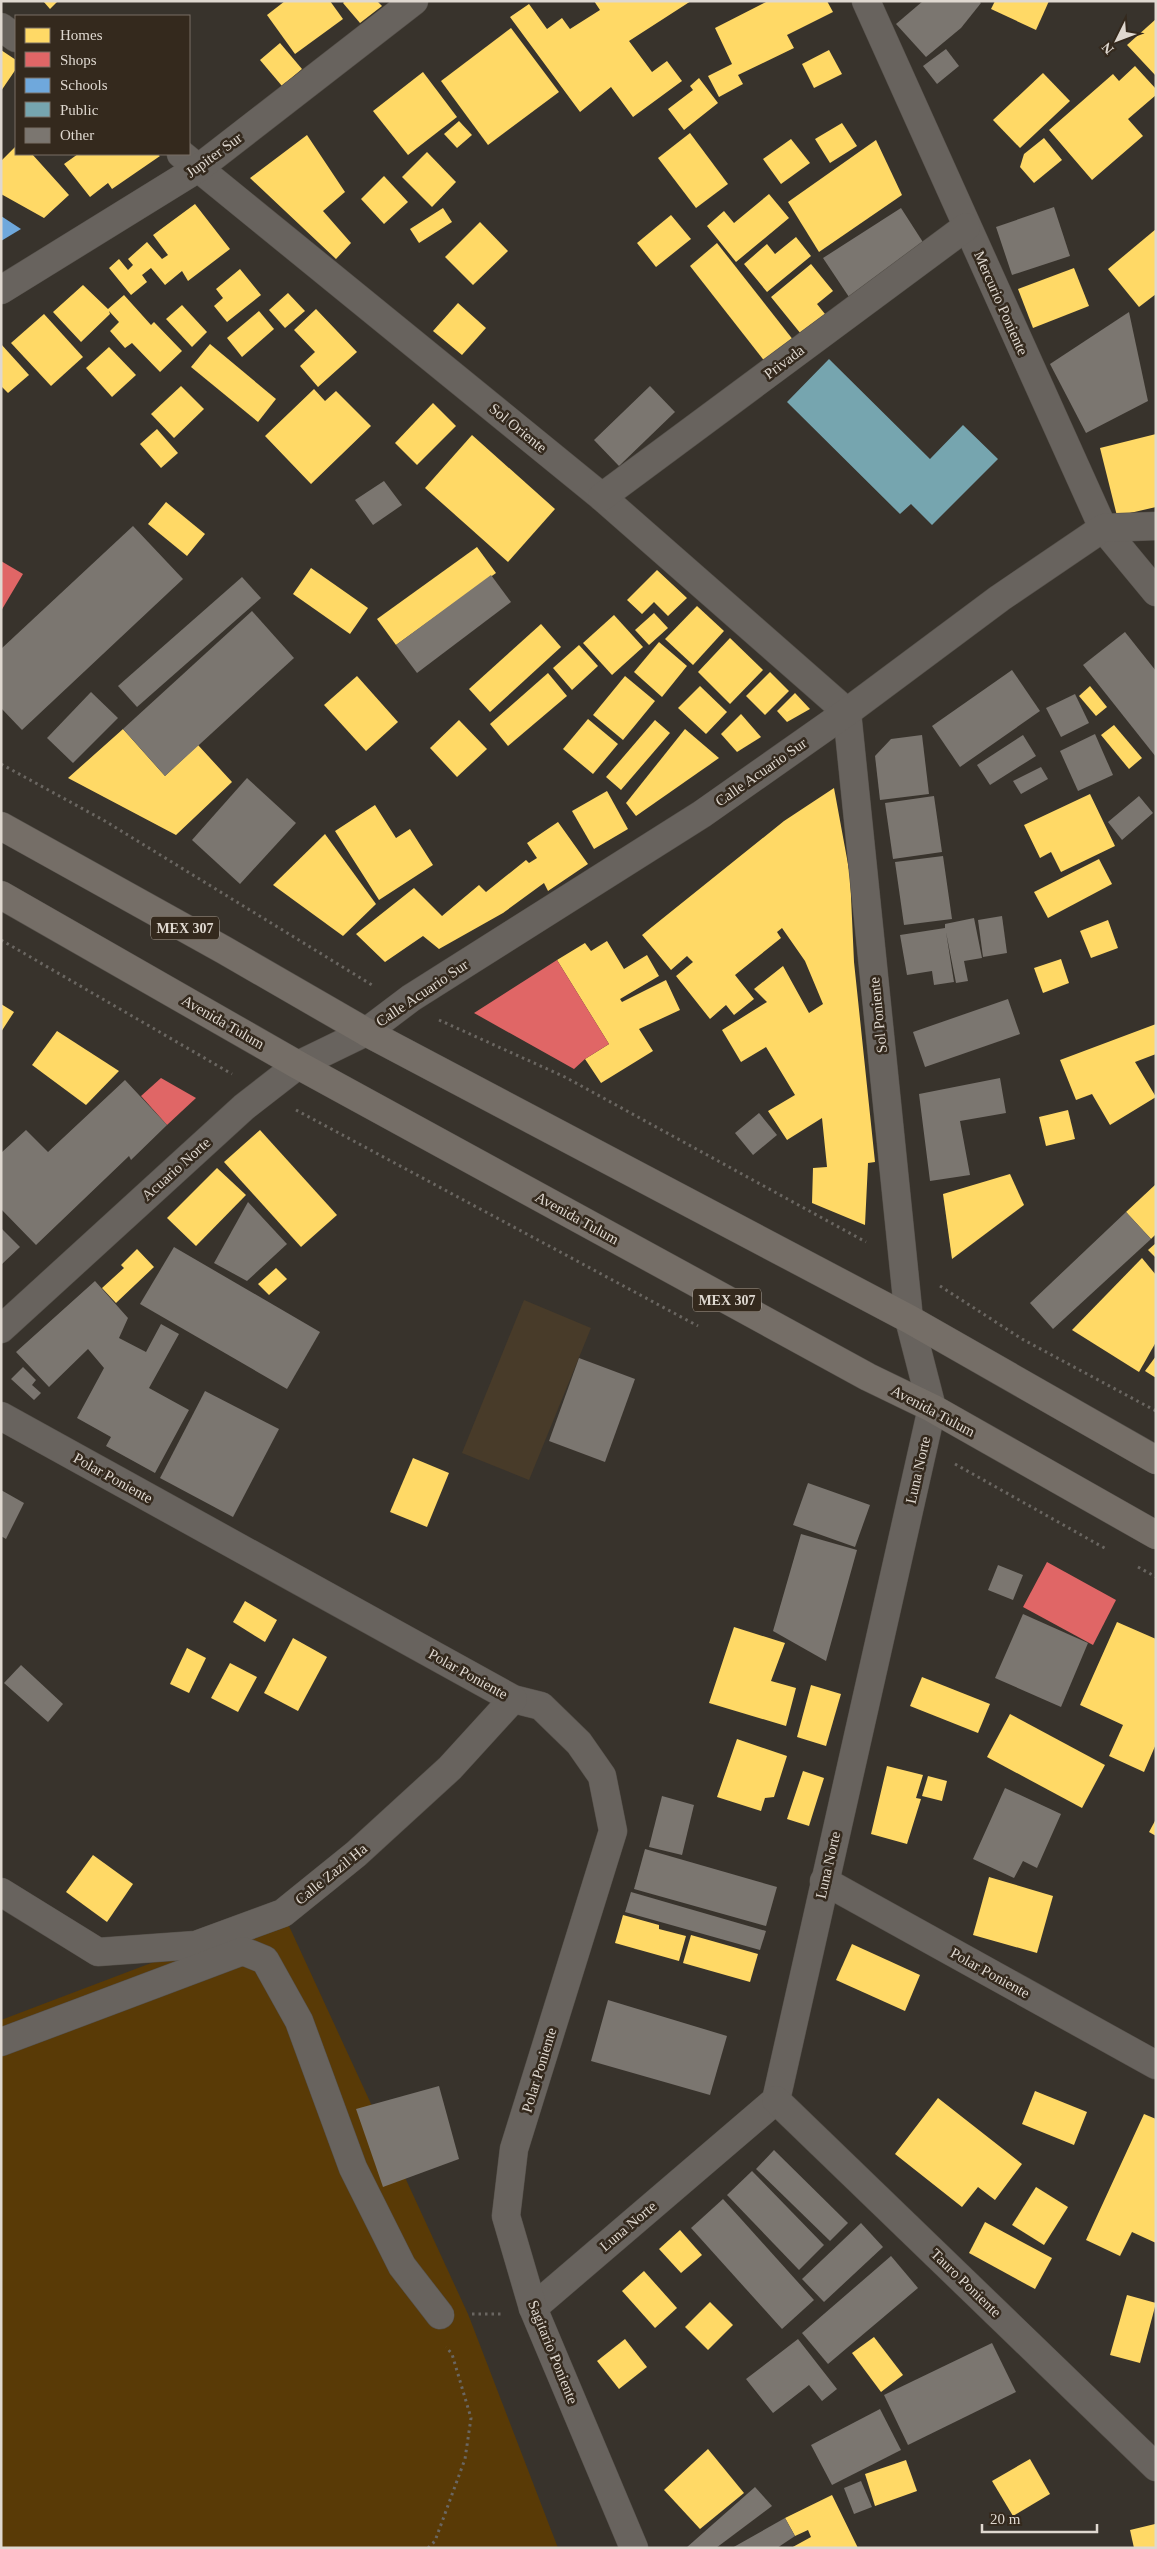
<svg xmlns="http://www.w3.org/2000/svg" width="1157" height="2549" font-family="Georgia,serif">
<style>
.built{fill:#483b29}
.green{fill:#593a06}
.homes{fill:#ffd966}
.shops{fill:#e06666}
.schools{fill:#6fa8dc}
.public{fill:#76a5af}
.building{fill:#7b7670}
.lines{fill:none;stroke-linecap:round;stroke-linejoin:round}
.street-casing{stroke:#55504a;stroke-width:29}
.primary-casing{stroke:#55504a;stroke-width:29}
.path{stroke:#6a6661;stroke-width:3;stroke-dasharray:2.5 4;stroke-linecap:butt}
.street{stroke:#68635e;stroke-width:28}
.primary{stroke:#756e67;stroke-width:28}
.labels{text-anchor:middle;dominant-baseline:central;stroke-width:5;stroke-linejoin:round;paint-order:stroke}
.shield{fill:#34291d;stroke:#aca49a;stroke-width:1}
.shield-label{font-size:14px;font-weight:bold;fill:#dfd8d0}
.street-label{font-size:15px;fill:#dfd8d0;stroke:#34291d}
</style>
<rect width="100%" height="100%" fill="#38332c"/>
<!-- built -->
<polygon class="built" points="524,1300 591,1328 529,1480 462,1453"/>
<!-- green -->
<polygon class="green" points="283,1913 468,2314 558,2548 1,2548 1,2020"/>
<!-- homes -->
<g class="homes">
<polygon points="43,1 58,1 50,9"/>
<polygon points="285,1 330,1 343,19 295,54 267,15"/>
<polygon points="345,1 377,1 382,6 360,23 343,3"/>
<polygon points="594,1 691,1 629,41 652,72 667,61 682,81 633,117 611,87 580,112 510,17 529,4 547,29 562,18 570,29 600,10"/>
<polygon points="768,1 827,1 833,12 787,35 794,48 738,75 743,84 719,97 708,76 732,64 715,28"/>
<polygon points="995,1 1049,1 1036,30 991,9"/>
<polygon points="1156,19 1156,76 1127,45"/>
<polygon points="511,28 559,92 488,145 441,81"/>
<polygon points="280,43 302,69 282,86 260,60"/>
<polygon points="1,50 16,60 16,69 1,91"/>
<polygon points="829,50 842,74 814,88 802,64"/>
<polygon points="1135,66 1156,89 1156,95 1128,119 1143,136 1092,180 1049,130 1113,74 1119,81"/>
<polygon points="423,72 457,117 408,155 373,111"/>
<polygon points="1043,73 1070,101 1020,148 993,120"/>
<polygon points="699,78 718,103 684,130 668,109 693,90 690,86"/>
<polygon points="459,121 472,135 457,148 444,134"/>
<polygon points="842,123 857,146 830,163 815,139"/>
<polygon points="690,133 728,184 696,208 658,158"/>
<polygon points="307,135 345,192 323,211 351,243 336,259 250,178"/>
<polygon points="1044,138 1062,160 1034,183 1020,167 1024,154"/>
<polygon points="791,139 810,163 781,184 763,159"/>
<polygon points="876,140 902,195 819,252 788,202"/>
<polygon points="16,146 16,154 32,154 69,195 44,218 1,194 1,161"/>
<polygon points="427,152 456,182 432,207 402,177"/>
<polygon points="78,154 157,154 160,156 112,189 108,183 90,197 64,164"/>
<polygon points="384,176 408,202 384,224 361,199"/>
<polygon points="769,194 789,218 736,262 707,226 724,211 734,223"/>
<polygon points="195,204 230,249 188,281 182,271 165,285 151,268 142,275 147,282 131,295 109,268 119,259 128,270 133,265 128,259 147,242 162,259 168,255 153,235"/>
<polygon points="443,208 452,222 419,243 410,229"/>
<polygon points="671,215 691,239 656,267 637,243"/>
<polygon points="480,222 508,251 473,285 445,257"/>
<polygon points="1156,229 1156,294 1139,307 1108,269"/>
<polygon points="796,237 811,256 767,292 744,264 767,244 775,254"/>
<polygon points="717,243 794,341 766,363 690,266"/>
<polygon points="811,264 833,291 817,304 825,314 801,334 771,297"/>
<polygon points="1074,268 1089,306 1033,328 1018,289"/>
<polygon points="240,269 261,295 227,322 214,306 223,298 216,289"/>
<polygon points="83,285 108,309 124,295 151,325 154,322 182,351 160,372 132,343 125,348 110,331 119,322 109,311 110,314 81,342 53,312"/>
<polygon points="288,293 305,311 285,328 269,310"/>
<polygon points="458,303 486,328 462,355 433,331"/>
<polygon points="182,305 207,332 192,347 166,319"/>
<polygon points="316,309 357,352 318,387 300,366 315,352 294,330"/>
<polygon points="259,311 274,329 242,357 227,338"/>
<polygon points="44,314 83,357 51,386 11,343"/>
<polygon points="1,344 29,375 8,393 1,386"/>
<polygon points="210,344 276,399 258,422 191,367"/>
<polygon points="109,347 136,375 112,397 86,368"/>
<polygon points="181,386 204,409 174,438 151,414"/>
<polygon points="314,389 325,401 336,391 371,426 311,484 265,436"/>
<polygon points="433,403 456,426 417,465 395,443"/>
<polygon points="157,429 178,453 161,468 140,444"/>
<polygon points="1156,434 1156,507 1117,516 1100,448"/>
<polygon points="472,435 555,509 508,562 425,488"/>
<polygon points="166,502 205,534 187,556 148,524"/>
<polygon points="477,547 496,573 396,645 377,619"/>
<polygon points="311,568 368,608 350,634 293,594"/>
<polygon points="657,570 687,598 668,616 654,602 642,614 627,600"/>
<polygon points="697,606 724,631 693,665 665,639"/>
<polygon points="654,613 668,628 649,645 635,630"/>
<polygon points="614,615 643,647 612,675 583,643"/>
<polygon points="541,624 561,647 490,712 469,689"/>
<polygon points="730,638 763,670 730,704 698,672"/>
<polygon points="659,642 687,666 662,697 634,672"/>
<polygon points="579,645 598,666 572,690 553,668"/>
<polygon points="770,672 789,691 765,715 746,696"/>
<polygon points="548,673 567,696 508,746 490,724"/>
<polygon points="357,676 398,722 366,751 324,705"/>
<polygon points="625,676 655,701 623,740 593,715"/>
<polygon points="700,686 727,712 706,734 678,708"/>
<polygon points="1090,686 1107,707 1096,716 1079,696"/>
<polygon points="795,693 810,709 787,722 777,711"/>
<polygon points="741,714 761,737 737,752 721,734"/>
<polygon points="588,719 618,744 593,774 563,749"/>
<polygon points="459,720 487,749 457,777 430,748"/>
<polygon points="655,720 670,733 621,790 606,777"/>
<polygon points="1114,725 1142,758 1129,769 1101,735"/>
<polygon points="123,729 165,776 198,745 232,782 176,835 68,778"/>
<polygon points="685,729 719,758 636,816 626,803"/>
<polygon points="834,788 850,875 854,962 875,1162 868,1163 865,1225 812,1203 813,1168 827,1167 822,1118 787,1140 768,1111 795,1095 766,1047 741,1062 722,1030 767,1002 754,989 783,966 809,1013 823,1004 805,961 782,928 777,932 781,938 735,975 754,999 734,1015 726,1005 710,1019 676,976 693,962 687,956 671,970 642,935 784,821"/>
<polygon points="607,791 628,829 594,849 572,811"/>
<polygon points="1090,794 1115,846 1061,872 1051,852 1040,858 1024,825"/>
<polygon points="375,805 396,838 410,829 433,865 379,900 335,831"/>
<polygon points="558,822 588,864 548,891 544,883 503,913 439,949 423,936 385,962 356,934 414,888 442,916 479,885 486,892 526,860 529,863 537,858 527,843"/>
<polygon points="325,834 376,904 343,936 273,885"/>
<polygon points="1099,859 1112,884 1048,918 1034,892"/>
<polygon points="1108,920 1118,948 1091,958 1080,931"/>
<polygon points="607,941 624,969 647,955 659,976 620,999 622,1002 666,980 680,1010 639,1029 653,1051 601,1083 585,1059 609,1044 557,960 585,943 591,951"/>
<polygon points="1061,959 1069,983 1043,993 1034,968"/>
<polygon points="1,1004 14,1012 1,1032"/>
<polygon points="1156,1024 1156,1054 1135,1062 1156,1097 1110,1125 1092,1094 1076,1100 1060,1060"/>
<polygon points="57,1031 119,1071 86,1105 32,1065"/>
<polygon points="1068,1110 1075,1139 1046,1146 1039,1117"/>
<polygon points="260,1130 337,1215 301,1247 224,1162"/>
<polygon points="217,1168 246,1195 196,1246 167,1218"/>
<polygon points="1010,1174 1024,1205 952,1259 943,1194"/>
<polygon points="1156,1184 1156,1234 1151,1239 1126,1212"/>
<polygon points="1156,1243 1156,1258 1148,1250"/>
<polygon points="137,1249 154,1267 116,1303 102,1288 124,1268 121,1265"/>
<polygon points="1142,1258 1156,1275 1156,1342 1139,1372 1072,1330"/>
<polygon points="276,1268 287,1279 269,1295 258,1284"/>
<polygon points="1156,1356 1156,1378 1145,1371"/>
<polygon points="413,1458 449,1473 427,1527 390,1512"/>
<polygon points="245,1601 277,1620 265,1642 233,1622"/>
<polygon points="1117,1622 1156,1639 1156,1744 1144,1772 1109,1756 1123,1725 1080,1705"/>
<polygon points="734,1627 785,1643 771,1681 796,1688 786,1726 709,1703"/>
<polygon points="293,1638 327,1657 298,1711 264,1693"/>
<polygon points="187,1648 206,1658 189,1693 170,1684"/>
<polygon points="230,1663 257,1677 238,1712 211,1698"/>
<polygon points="922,1677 990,1704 978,1733 910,1706"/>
<polygon points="811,1685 841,1694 826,1746 797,1737"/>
<polygon points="1010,1714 1105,1765 1082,1808 987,1757"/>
<polygon points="737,1739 787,1756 774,1797 765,1798 761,1811 717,1797"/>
<polygon points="887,1766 923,1775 916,1798 921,1799 907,1844 871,1834"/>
<polygon points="803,1771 824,1778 809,1826 787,1819"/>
<polygon points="928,1776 947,1781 942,1801 922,1796"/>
<polygon points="1156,1819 1156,1836 1149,1832"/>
<polygon points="93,1855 133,1884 107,1922 66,1892"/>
<polygon points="989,1877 1053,1896 1037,1953 973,1935"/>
<polygon points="623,1915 659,1925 659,1929 686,1936 679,1961 615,1943"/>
<polygon points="691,1935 758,1954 750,1982 683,1963"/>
<polygon points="852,1944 920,1975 905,2011 836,1980"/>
<polygon points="1035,2091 1087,2112 1074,2145 1022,2124"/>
<polygon points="938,2098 1022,2164 995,2200 978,2187 962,2207 895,2154"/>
<polygon points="1144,2114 1156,2119 1156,2243 1132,2232 1120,2256 1086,2240"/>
<polygon points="1036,2187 1068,2207 1044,2245 1012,2225"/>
<polygon points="985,2222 1052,2258 1035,2289 969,2253"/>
<polygon points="680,2230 702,2255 681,2273 659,2249"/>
<polygon points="644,2271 677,2308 655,2328 622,2291"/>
<polygon points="1127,2295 1156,2303 1140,2363 1110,2355"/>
<polygon points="710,2302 733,2325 708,2350 685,2327"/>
<polygon points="874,2337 903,2375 881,2392 852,2353"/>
<polygon points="625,2339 647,2367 619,2389 597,2361"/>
<polygon points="708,2449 744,2493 700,2529 664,2490"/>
<polygon points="1030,2459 1050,2494 1013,2516 992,2481"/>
<polygon points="906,2460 917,2491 875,2506 865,2474"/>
<polygon points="832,2495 858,2548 791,2548 811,2537 808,2530 795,2536 785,2518"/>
<polygon points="1155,2524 1156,2548 1134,2548 1130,2530"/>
</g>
<!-- shops -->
<g class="shops">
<polygon points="1,561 23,574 1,611"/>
<polygon points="557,960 609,1044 585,1059 574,1069 474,1013"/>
<polygon points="161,1078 196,1098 167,1125 141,1096"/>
<polygon points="1047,1562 1116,1600 1093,1645 1023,1607"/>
</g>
<!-- schools -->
<polygon class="schools" points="1,216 21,229 1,241"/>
<!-- public -->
<polygon class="public" points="829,359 930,459 963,425 998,459 932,525 911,504 900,514 787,402"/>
<!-- building -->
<g class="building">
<polygon points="923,1 979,1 981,3 961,28 926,57 896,24"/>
<polygon points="946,49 959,66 937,84 923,66"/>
<polygon points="1054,207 1070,256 1012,275 996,227"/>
<polygon points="901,208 928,250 851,300 823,258"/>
<polygon points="1129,312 1148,401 1086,433 1050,364"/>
<polygon points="650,386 675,412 619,466 594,440"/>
<polygon points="384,481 402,505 373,525 355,500"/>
<polygon points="133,526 183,579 22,730 1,708 1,649"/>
<polygon points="491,575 511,602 417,673 396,645"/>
<polygon points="242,577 261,598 137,707 118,686"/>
<polygon points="252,611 294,658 165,776 123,729"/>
<polygon points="1125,632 1156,671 1156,757 1083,665"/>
<polygon points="1012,670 1040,711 960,767 932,726"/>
<polygon points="91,692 118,718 73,763 47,738"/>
<polygon points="1075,694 1089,723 1061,737 1046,708"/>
<polygon points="1095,734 1113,775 1078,791 1060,751"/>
<polygon points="922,735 929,794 880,800 875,756 891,739"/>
<polygon points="1023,735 1036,756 990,785 977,765"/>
<polygon points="1041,767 1048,779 1021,794 1013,781"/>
<polygon points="247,778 296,823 240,884 192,840"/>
<polygon points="934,796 942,852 893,859 885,803"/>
<polygon points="1139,796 1153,813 1122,840 1108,822"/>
<polygon points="943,856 952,919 904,925 895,862"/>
<polygon points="1002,916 1007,953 983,957 978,920"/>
<polygon points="974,918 982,958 964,961 968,981 956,983 946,932 954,982 934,985 932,971 907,975 900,935 945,928 945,924"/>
<polygon points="1008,999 1020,1034 925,1067 913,1032"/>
<polygon points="1000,1078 1006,1113 960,1121 970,1175 930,1181 919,1094"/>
<polygon points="125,1080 167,1125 131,1160 129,1156 36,1245 1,1209 1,1153 26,1130 48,1152"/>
<polygon points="759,1113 777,1135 753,1155 735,1133"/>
<polygon points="248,1202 287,1244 247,1281 214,1263"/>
<polygon points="1126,1212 1151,1239 1053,1329 1030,1303"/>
<polygon points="1,1228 20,1247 1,1265"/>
<polygon points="174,1247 320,1332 287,1389 140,1304"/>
<polygon points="95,1281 128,1318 119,1338 146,1352 161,1324 179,1334 149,1388 189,1410 155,1473 106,1446 111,1437 77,1418 104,1368 88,1349 49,1387 16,1352"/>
<polygon points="579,1358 635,1379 605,1462 549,1441"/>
<polygon points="23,1367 36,1380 32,1385 41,1393 34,1400 11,1379"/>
<polygon points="205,1391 279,1429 233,1517 160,1478"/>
<polygon points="808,1483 870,1505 855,1547 793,1525"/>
<polygon points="1,1490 24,1503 6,1539 1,1536"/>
<polygon points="801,1534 857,1550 826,1661 773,1631"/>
<polygon points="998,1565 1023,1575 1013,1600 988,1590"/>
<polygon points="1023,1614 1088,1643 1061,1707 995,1678"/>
<polygon points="21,1665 63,1704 48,1722 4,1683"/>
<polygon points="1005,1788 1061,1814 1037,1868 1023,1861 1014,1878 973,1859"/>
<polygon points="662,1796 694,1805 682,1855 649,1847"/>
<polygon points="645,1849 777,1887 766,1926 634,1889"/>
<polygon points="631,1892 766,1931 760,1950 625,1912"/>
<polygon points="608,2000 727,2036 710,2095 591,2061"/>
<polygon points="439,2086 459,2159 383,2187 356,2109"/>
<polygon points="774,2150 848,2223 830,2241 756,2169"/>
<polygon points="752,2171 824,2245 799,2270 727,2195"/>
<polygon points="723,2199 814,2300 782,2329 691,2228"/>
<polygon points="861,2223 883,2247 824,2302 802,2279"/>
<polygon points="891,2256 918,2288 828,2364 802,2333"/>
<polygon points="798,2339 837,2389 822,2401 809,2385 773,2413 746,2379"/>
<polygon points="992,2343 1016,2392 908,2445 884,2395"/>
<polygon points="880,2409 901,2450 832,2485 811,2445"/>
<polygon points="861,2481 872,2507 854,2514 844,2488"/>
<polygon points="755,2487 772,2506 716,2548 686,2548"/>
<polygon points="785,2518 795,2536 777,2548 732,2548"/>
</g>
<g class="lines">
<defs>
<g id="street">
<polyline points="866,1 1103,528 1156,592"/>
<polyline points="1,27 16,38"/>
<polyline points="181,154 602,497 847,712 909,1319 932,1408 776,2100 533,2308"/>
<polyline points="1,290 200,167 414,1"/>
<polyline points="602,497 966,227"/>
<polyline points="1,1329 244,1107 298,1065 366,1032 411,998 702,814 847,712 1000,598 1103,528 1156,526"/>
<polyline points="1,1416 513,1699 541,1706 579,1743 602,1776 613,1831 514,2149 506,2216 533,2308 634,2548"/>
<polyline points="824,1881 1156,2065"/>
<polyline points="1,1892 98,1952 196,1945 283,1913 356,1854 450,1768 513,1699"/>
<polyline points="1,2042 243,1951 265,1960 299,2021 353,2168 402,2266 440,2315"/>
<polyline points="776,2100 1156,2467"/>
</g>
<g id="primary">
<polyline points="1,826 224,950 366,1032 909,1319 1156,1460"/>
<polyline points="1,895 298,1065 868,1377 932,1408 1156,1535"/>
</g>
</defs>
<!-- street casing -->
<use href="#street" class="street-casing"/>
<!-- primary casing -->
<use href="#primary" class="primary-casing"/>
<!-- path -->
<g class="path">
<polyline points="1,764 105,821 372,985"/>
<polyline points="1,940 232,1074"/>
<polyline points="439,1020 565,1077 866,1242"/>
<polyline points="296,1110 698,1326"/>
<polyline points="940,1286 1022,1339 1156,1411"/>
<polyline points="955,1464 1108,1550"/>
<polyline points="1138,1567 1156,1577"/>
<polyline points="472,2314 501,2314"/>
<polyline points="428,2548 435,2541 465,2459 471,2418 452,2354 446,2347"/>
</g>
<!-- street -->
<use href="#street" class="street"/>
<!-- primary -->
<use href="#primary" class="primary"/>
</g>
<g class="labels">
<!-- shield labels -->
<g class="shield">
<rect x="151" y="916.5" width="68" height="23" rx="4"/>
<rect x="693" y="1288.5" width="68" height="23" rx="4"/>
</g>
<g class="shield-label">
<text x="185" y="928">MEX 307</text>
<text x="727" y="1300">MEX 307</text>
</g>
<!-- street labels -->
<g class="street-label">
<text transform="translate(214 155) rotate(-36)">Jupiter Sur</text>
<text transform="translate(1001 303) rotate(66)">Mercurio Poniente</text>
<text transform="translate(784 362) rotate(-37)">Privada</text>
<text transform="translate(518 428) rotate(39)">Sol Oriente</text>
<text transform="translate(761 772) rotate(-35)">Calle Acuario Sur</text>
<text transform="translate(422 993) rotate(-34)">Calle Acuario Sur</text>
<text transform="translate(878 1015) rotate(-96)">Sol Poniente</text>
<text transform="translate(223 1022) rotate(30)">Avenida Tulum</text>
<text transform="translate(176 1169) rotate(-42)">Acuario Norte</text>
<text transform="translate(577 1218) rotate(29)">Avenida Tulum</text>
<text transform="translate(933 1411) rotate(28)">Avenida Tulum</text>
<text transform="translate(918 1470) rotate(-77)">Luna Norte</text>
<text transform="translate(113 1478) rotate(29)">Polar Poniente</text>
<text transform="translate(468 1674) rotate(29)">Polar Poniente</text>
<text transform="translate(828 1865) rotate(-77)">Luna Norte</text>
<text transform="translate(331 1874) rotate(-39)">Calle Zazil Ha</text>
<text transform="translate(990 1973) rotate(29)">Polar Poniente</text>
<text transform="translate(539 2070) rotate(-73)">Polar Poniente</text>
<text transform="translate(628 2226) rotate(-40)">Luna Norte</text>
<text transform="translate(966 2283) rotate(44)">Tauro Poniente</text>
<text transform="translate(553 2352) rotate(68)">Sagitario Poniente</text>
</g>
</g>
<!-- border -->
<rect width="1157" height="2549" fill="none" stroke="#dfd8d0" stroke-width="5"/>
<!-- legend -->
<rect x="15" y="15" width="175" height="140" fill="#34291d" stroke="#786f65"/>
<rect x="25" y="28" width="25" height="15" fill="#ffd966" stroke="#786f65"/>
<text x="60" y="40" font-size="15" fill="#dfd8d0">Homes</text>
<rect x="25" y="52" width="25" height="15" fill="#e06666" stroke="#786f65"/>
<text x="60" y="65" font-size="15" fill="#dfd8d0">Shops</text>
<rect x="25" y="78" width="25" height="15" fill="#6fa8dc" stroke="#786f65"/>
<text x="60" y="90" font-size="15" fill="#dfd8d0">Schools</text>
<rect x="25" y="102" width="25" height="15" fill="#76a5af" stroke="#786f65"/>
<text x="60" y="115" font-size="15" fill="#dfd8d0">Public</text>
<rect x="25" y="128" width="25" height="15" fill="#7b7670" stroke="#786f65"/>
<text x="60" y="140" font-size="15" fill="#dfd8d0">Other</text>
<!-- north arrow -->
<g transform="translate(1117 40) rotate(228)" stroke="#34291d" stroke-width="4" paint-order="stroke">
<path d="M0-4L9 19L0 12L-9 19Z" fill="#dfd8d0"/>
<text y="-8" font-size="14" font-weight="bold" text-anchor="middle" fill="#dfd8d0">N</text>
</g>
<!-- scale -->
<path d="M982 2524v8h115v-8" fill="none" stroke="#dfd8d0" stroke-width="2.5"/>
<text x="990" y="2524" font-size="15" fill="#dfd8d0" stroke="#34291d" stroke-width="4" paint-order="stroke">20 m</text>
</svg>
